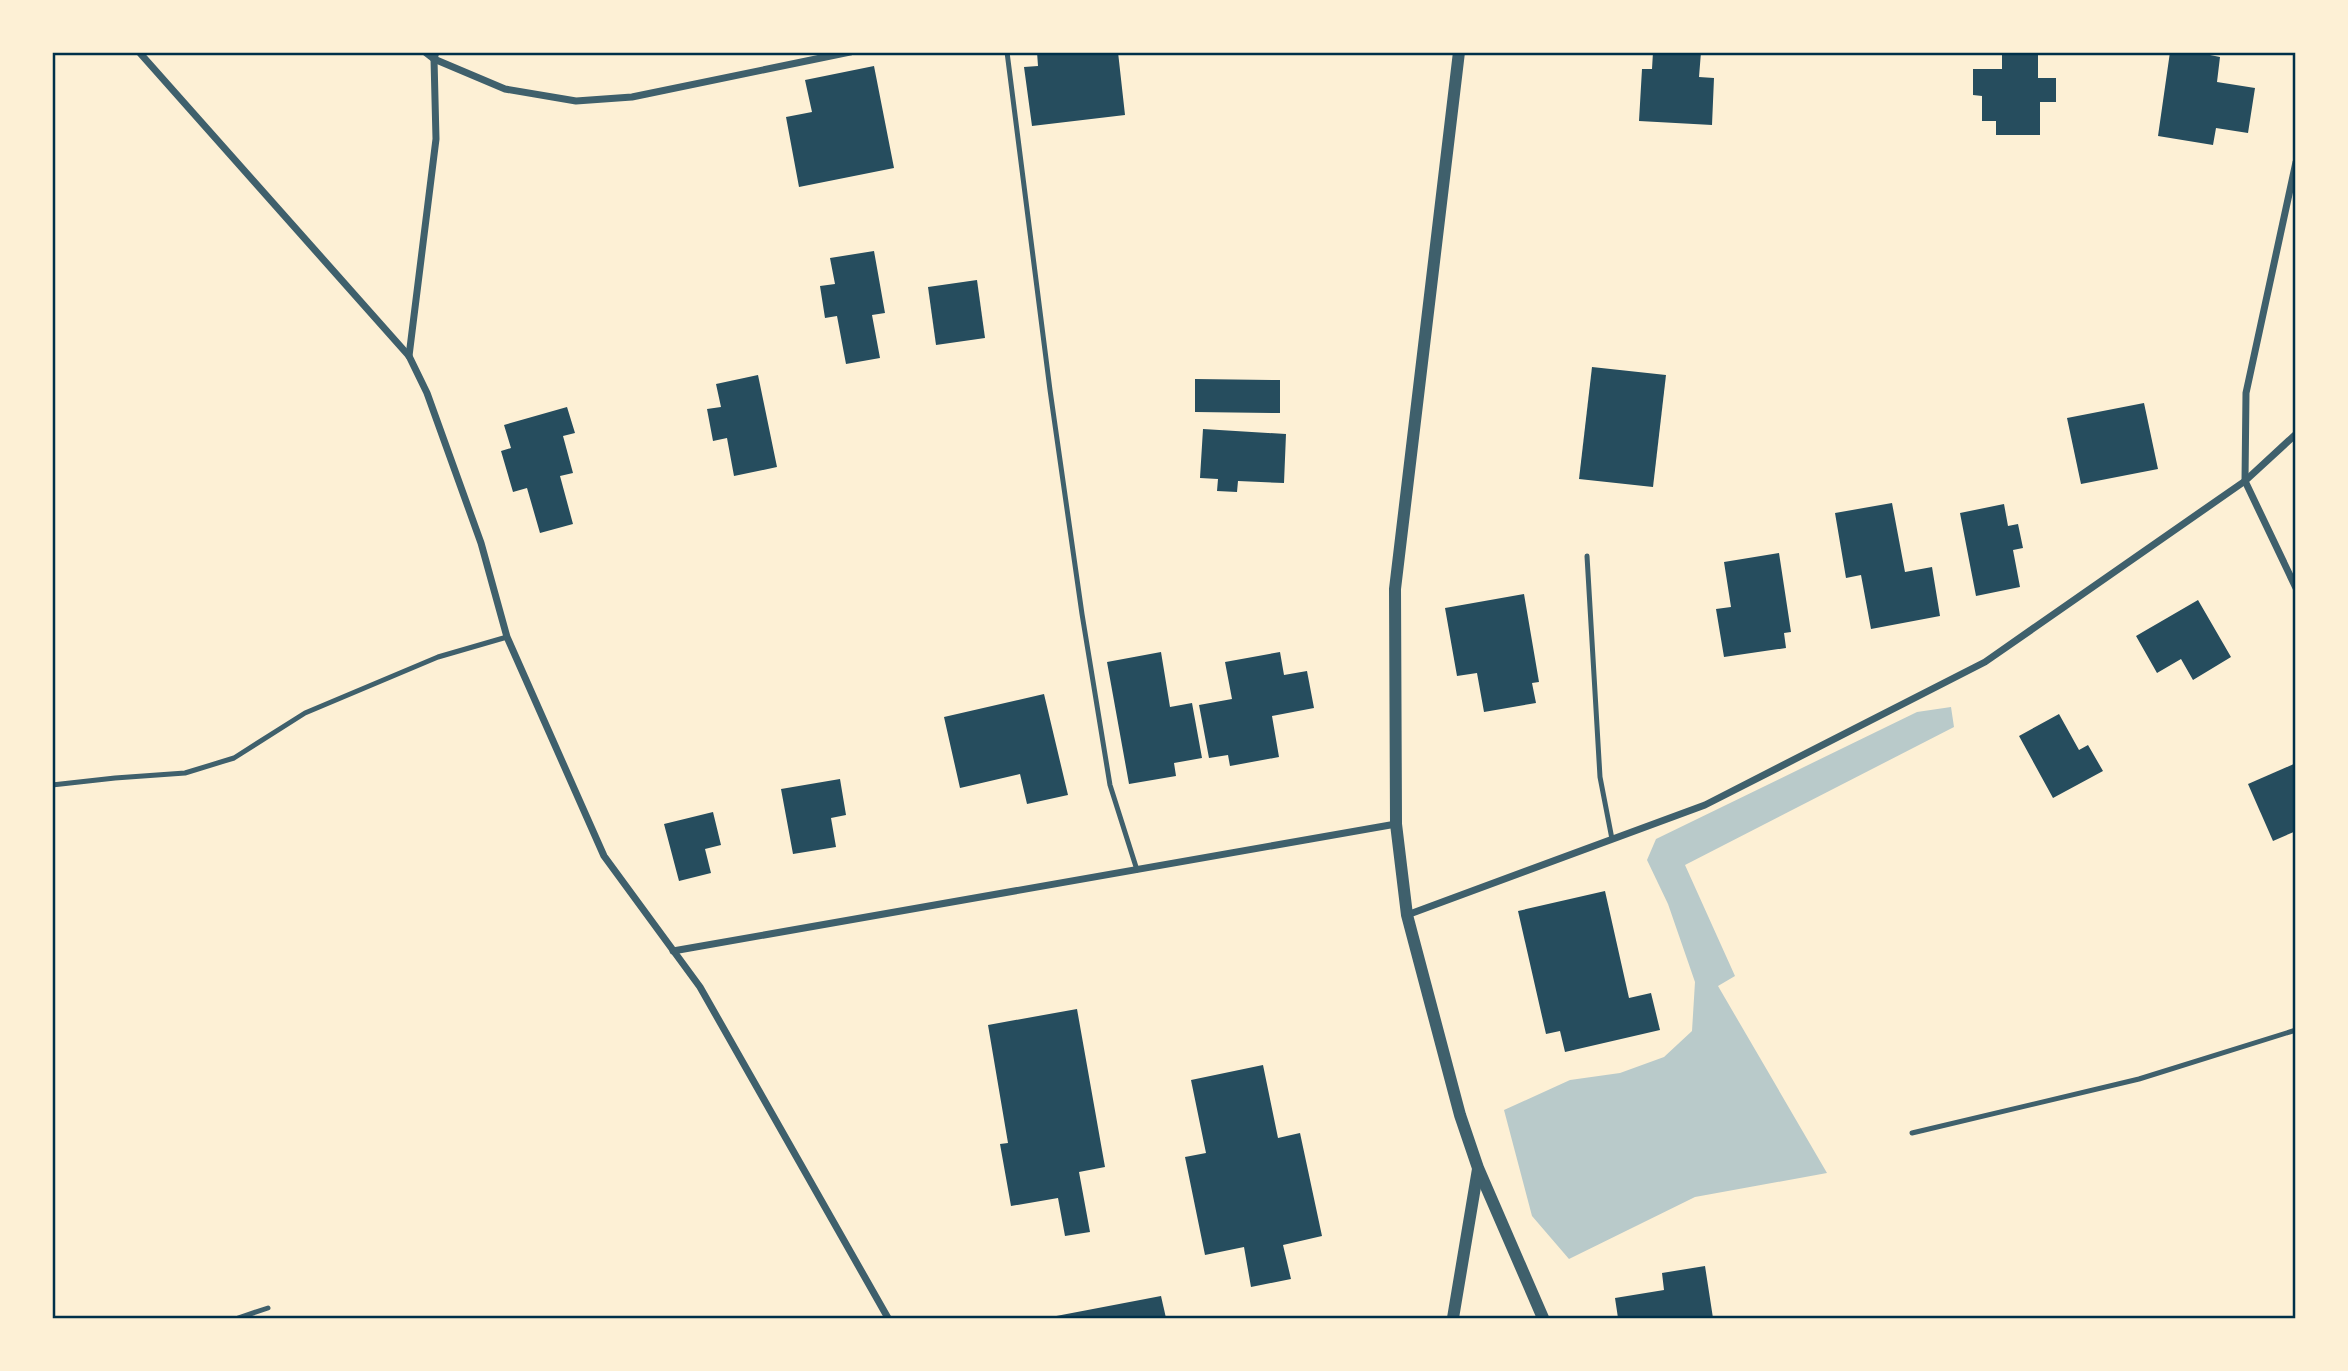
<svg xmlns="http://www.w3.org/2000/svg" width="2348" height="1371" font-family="Helvetica,sans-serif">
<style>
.green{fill:#b9caca}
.building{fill:#264d5e}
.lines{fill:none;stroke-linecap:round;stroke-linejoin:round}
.service{stroke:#3f606c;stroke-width:5}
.minor{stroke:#3f606c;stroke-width:7}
.tertiary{stroke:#3f606c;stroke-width:12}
.neatline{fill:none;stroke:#003049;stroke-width:2.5}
</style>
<rect width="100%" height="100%" fill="#fdf0d5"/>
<!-- green -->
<polygon class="green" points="1951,707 1954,727 1685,865 1735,976 1718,986 1827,1173 1695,1197 1569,1259 1532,1216 1504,1110 1570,1080 1620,1073 1664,1057 1692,1031 1695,982 1668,904 1647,860 1656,839 1917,712"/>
<!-- building -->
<g class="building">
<polygon points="1037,52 1118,52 1125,115 1032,126 1024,67 1038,66"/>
<polygon points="1653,52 1701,52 1699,77 1714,78 1712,125 1639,121 1642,69 1652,69"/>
<polygon points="2002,52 2038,52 2038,78 2056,78 2056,102 2040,102 2040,135 1996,135 1996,121 1982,121 1982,96 1973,95 1973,69 2002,69"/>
<polygon points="2170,52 2195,52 2220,57 2217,82 2255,88 2248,133 2216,128 2213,145 2158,136"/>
<polygon points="874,66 894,168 799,187 786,117 812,112 805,80"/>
<polygon points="874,251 885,313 872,315 880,358 846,364 837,316 825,318 820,286 835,284 830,258"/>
<polygon points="977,280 985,338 936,345 928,287"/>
<polygon points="1592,367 1666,375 1653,487 1579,479"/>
<polygon points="758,375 777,467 734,476 727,438 713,441 707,409 721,407 716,384"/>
<polygon points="1195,379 1280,380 1280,413 1195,412"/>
<polygon points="2144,403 2158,469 2081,484 2067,418"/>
<polygon points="567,407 575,433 563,436 573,473 560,476 573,524 540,533 527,488 513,492 501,451 511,448 504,425"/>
<polygon points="1203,429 1286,434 1284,483 1238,481 1237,492 1217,491 1218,479 1200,478"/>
<polygon points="1892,503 1905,572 1932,567 1940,616 1871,629 1861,575 1846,578 1835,513"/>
<polygon points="2004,504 2008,526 2018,524 2023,548 2013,550 2020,587 1976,596 1960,513"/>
<polygon points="1779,553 1791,632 1784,633 1786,648 1724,657 1716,609 1731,607 1724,562"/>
<polygon points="1524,594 1539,682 1532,683 1536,703 1484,712 1477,673 1457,676 1445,608"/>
<polygon points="2198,600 2231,657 2193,680 2181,659 2157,673 2136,636"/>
<polygon points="1161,652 1170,707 1192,703 1202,758 1174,763 1176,776 1129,784 1107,662"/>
<polygon points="1280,652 1284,675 1307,671 1314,708 1272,716 1279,757 1230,766 1228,755 1209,758 1199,705 1232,699 1225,662"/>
<polygon points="1044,694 1068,795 1027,804 1020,774 960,788 944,717"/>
<polygon points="2059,714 2079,750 2088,745 2103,771 2053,798 2019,736"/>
<polygon points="2296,763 2296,831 2273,841 2248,784"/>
<polygon points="840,779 846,815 831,818 836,847 793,854 781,789"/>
<polygon points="713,812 721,845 705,849 711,873 679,881 664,824"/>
<polygon points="1605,891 1629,998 1651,993 1660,1030 1565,1052 1560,1031 1546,1034 1518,911"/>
<polygon points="1077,1009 1105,1167 1079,1172 1090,1232 1065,1236 1058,1198 1011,1206 1000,1144 1008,1143 988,1025"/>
<polygon points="1263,1065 1278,1138 1300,1133 1322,1236 1283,1245 1291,1279 1251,1287 1244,1247 1205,1255 1185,1157 1206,1153 1191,1080"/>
<polygon points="1705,1266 1713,1318 1618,1318 1615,1298 1664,1290 1662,1273"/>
<polygon points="1161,1296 1166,1318 1051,1318 1051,1317"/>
</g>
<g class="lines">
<!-- service -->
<g class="service">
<polyline points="1007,52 1050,390 1082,614 1110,785 1137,870"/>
<polyline points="1587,556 1600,777 1612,839"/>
<polyline points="52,785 115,778 185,773 234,758 305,713 438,657 507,637"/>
<polyline points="1912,1133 2139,1079 2296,1030"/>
<polyline points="238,1318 268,1308"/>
</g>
<!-- minor -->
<g class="minor">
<polyline points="139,52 409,356 427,393 481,543 507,637 604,856 700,987 888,1318"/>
<polyline points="425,52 434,59 505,89 576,101 632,97 850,52"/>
<polyline points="2296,162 2246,393 2245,481 2296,588"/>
<polyline points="409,356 436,139 434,59 436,52"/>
<polyline points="1407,915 1705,805 1985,662 2245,481 2296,434"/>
<polyline points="673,951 1396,824"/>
</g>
<!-- tertiary -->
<g class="tertiary">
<polyline points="1459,52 1395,589 1396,824 1407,915 1460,1115 1478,1168 1543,1318"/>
<polyline points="1453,1318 1478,1169"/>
</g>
</g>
<!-- border -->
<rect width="2348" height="1371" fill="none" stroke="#fdf0d5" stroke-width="108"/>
<rect x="54" y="54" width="2240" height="1263" class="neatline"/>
</svg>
